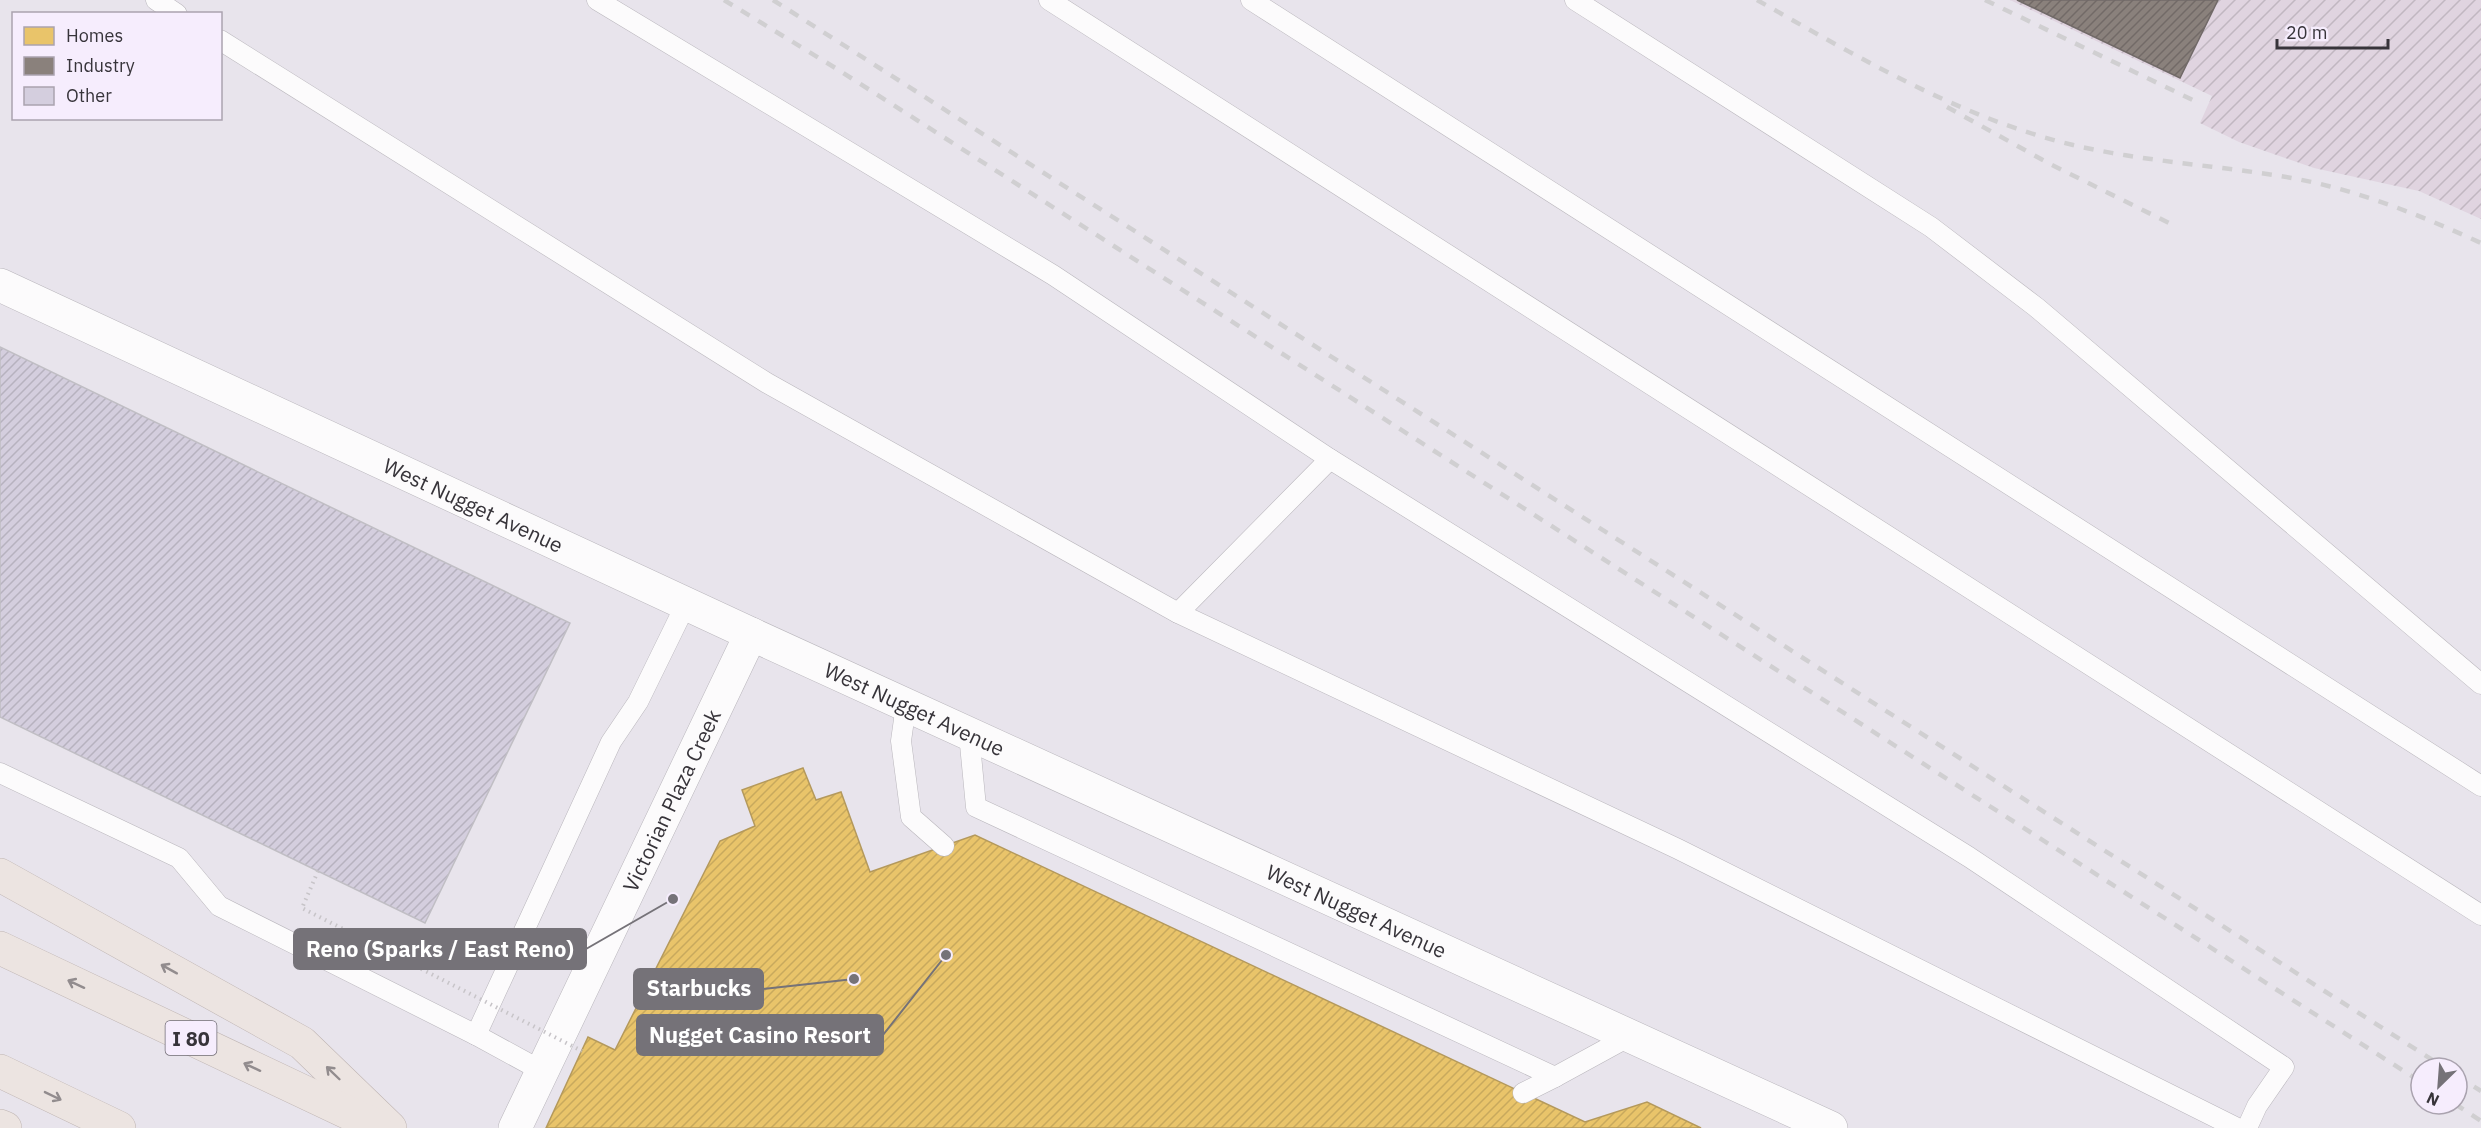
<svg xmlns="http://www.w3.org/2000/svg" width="2481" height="1128" font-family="'IBM Plex Sans',sans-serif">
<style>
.industrial{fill:url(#industrial-furrows)}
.homes{fill:url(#homes-hatch);stroke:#b4995c;stroke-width:1.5}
.industry{fill:url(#industry-hatch);stroke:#716a68;stroke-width:1.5}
.building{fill:url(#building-hatch);stroke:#c0bec4;stroke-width:1.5}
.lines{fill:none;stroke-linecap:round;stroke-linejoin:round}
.service-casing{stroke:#b9b6bc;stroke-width:21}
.tertiary-casing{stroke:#b9b6bc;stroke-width:34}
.motorway-casing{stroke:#bfb5b3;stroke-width:34}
.service{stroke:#fcfbfc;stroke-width:20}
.tertiary{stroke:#fcfbfc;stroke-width:33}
.motorway{stroke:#ece4e1;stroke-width:33}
.rail{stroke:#d0cfd1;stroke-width:4.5;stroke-dasharray:10 10;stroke-linecap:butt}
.path-bridge{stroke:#c7c4c8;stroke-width:4;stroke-dasharray:1.5 4.5;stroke-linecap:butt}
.oneway{stroke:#928c8e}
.labels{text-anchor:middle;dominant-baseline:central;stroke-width:6;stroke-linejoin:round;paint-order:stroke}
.shield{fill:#f6edfd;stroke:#706c74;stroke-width:1.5}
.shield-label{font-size:20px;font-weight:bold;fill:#37343a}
.street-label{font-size:21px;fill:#37343a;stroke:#f6edfd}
.leader{fill:none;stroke:#757278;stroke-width:2}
.callout-dot{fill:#757278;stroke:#f6edfd;stroke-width:2}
.callout{fill:#757278;stroke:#757278;stroke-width:2}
.callout-label{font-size:22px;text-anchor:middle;font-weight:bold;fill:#fff}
</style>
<defs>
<pattern id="industrial-furrows" width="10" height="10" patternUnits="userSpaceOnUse" patternTransform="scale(1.5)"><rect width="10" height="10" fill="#e0d4e0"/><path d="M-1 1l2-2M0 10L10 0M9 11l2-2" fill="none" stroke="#c1b7c1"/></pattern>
<pattern id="homes-hatch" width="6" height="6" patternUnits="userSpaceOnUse" patternTransform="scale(1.5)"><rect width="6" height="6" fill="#e9c46a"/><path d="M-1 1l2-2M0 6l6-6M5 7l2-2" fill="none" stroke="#c8a95d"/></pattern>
<pattern id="industry-hatch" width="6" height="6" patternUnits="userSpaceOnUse" patternTransform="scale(1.5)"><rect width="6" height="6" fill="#8a817c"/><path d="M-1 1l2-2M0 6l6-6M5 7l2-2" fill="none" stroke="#726a67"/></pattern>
<pattern id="building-hatch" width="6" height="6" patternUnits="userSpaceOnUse" patternTransform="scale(1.5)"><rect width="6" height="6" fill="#d4cede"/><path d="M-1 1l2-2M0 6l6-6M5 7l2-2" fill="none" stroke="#b7b2bf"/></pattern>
</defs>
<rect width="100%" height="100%" fill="#e8e4ec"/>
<!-- industrial -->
<polygon class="industrial" points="2010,0 2481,0 2481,219 2419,191 2314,168 2239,142 2200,123 2212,96"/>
<!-- homes -->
<polygon class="homes" points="803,768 816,800 841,792 870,872 975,835 1585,1122 1647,1102 1701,1128 546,1128 588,1037 615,1050 720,841 755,826 742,790"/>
<!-- industry -->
<polygon class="industry" points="2017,0 2218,0 2180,78"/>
<!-- building -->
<polygon class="building" points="0,347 570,623 425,923 0,717"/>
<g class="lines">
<defs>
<g id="service">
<polyline points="156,0 177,14"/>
<polyline points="597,0 1053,275 1330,459 1969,857 2284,1067 2257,1106 2247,1128"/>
<polyline points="1049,0 2481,915"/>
<polyline points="1251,0 2481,786"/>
<polyline points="1575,0 1931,227 2036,307 2481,684"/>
<polyline points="220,40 767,383 1178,613 1678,849 2237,1128"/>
<polyline points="1178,613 1330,459"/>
<polyline points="906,705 901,741 911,817 944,846"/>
<polyline points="969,734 976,807 1555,1077 1630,1036"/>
<polyline points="0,773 179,858 219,906 476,1035"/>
<polyline points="542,1071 476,1035 611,742 638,702 686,604"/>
<polyline points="1523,1093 1555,1077"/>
</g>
<g id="tertiary">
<path id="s1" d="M0 285 751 634 1831 1128"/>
<path id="s2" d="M515 1128 751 634"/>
</g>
<g id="motorway">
<polyline points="0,875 302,1043 390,1128"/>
<polyline points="0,948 374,1125"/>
<polyline points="0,1071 119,1128"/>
<polyline points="0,1126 5,1128"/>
</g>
</defs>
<!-- service casing -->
<use href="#service" class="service-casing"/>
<!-- tertiary casing -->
<use href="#tertiary" class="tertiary-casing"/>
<!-- motorway casing -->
<use href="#motorway" class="motorway-casing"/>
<!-- service -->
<use href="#service" class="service"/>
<!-- tertiary -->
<use href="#tertiary" class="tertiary"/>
<!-- motorway -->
<use href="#motorway" class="motorway"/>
<!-- rail -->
<g class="rail">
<polyline points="724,0 837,69 2421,1082"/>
<polyline points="773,0 2445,1068"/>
<path d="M1757 0C1858 57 1960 118 2073 145 2141 161 2211 165 2280 176 2350 187 2416 213 2481 243"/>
<polyline points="1985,0 2199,103"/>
<polyline points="1947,107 2050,164 2173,225"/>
<polyline points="2457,1076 2481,1091"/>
<polyline points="2455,1104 2481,1121"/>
</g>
<!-- path-bridge -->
<polyline class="path-bridge" points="318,871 302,908 582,1051"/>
</g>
<!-- one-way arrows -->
<defs><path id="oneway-shaft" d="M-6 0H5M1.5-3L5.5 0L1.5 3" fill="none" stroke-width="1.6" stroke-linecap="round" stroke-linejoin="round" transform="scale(1.5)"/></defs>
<g class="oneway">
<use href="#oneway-shaft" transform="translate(169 969) rotate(-151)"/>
<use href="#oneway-shaft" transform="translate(76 984) rotate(-155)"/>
<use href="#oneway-shaft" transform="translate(252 1067) rotate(-155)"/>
<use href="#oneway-shaft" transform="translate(333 1073) rotate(-136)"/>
<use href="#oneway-shaft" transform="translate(53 1096) rotate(26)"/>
</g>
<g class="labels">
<!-- shield labels -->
<rect class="shield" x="165.5" y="1021" width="51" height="34" rx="4.5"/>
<g class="shield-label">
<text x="191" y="1038">I 80</text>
</g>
<!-- street labels -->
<g class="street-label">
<text stroke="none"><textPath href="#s1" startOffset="522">West Nugget Avenue</textPath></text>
<text stroke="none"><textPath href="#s1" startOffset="1008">West Nugget Avenue</textPath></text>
<text stroke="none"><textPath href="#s2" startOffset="363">Victorian Plaza Creek</textPath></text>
<text stroke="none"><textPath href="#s1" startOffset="1494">West Nugget Avenue</textPath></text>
</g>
</g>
<!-- callouts -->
<path class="leader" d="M673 899L586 949M854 979L763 989M946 955L883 1035"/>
<g class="callout-dot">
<circle cx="673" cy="899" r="6"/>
<circle cx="854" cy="979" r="6"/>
<circle cx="946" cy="955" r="6"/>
</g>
<g class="callout">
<rect x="294" y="929" width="292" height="40" rx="6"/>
<rect x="634" y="969" width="129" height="40" rx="6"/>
<rect x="637" y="1015" width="246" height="40" rx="6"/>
</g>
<g class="callout-label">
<text x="440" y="957">Reno (Sparks / East Reno)</text>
<text x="699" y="996">Starbucks</text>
<text x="760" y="1043">Nugget Casino Resort</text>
</g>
<!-- legend -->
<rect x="12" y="12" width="210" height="108" fill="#f6edfd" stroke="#aaa3af" stroke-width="1.5"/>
<rect x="24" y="27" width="30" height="18" fill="#e9c46a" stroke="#aaa3af" stroke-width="1.5"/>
<text x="66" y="42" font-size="18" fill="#37343a">Homes</text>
<rect x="24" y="57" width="30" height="18" fill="#8a817c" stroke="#aaa3af" stroke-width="1.5"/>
<text x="66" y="72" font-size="18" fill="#37343a">Industry</text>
<rect x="24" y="87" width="30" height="18" fill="#d4cede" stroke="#aaa3af" stroke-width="1.5"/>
<text x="66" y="102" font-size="18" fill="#37343a">Other</text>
<!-- north arrow -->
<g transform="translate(2439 1086) rotate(205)"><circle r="28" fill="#f6edfd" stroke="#aaa3af" stroke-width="1.5"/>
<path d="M0-4.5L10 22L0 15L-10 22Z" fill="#757278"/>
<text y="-9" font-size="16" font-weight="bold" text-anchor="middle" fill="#37343a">N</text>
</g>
<!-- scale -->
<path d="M2277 39v9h111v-9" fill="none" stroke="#37343a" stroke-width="3"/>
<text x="2286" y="39" font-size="18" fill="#37343a" stroke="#f6edfd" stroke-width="4.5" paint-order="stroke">20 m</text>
</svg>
